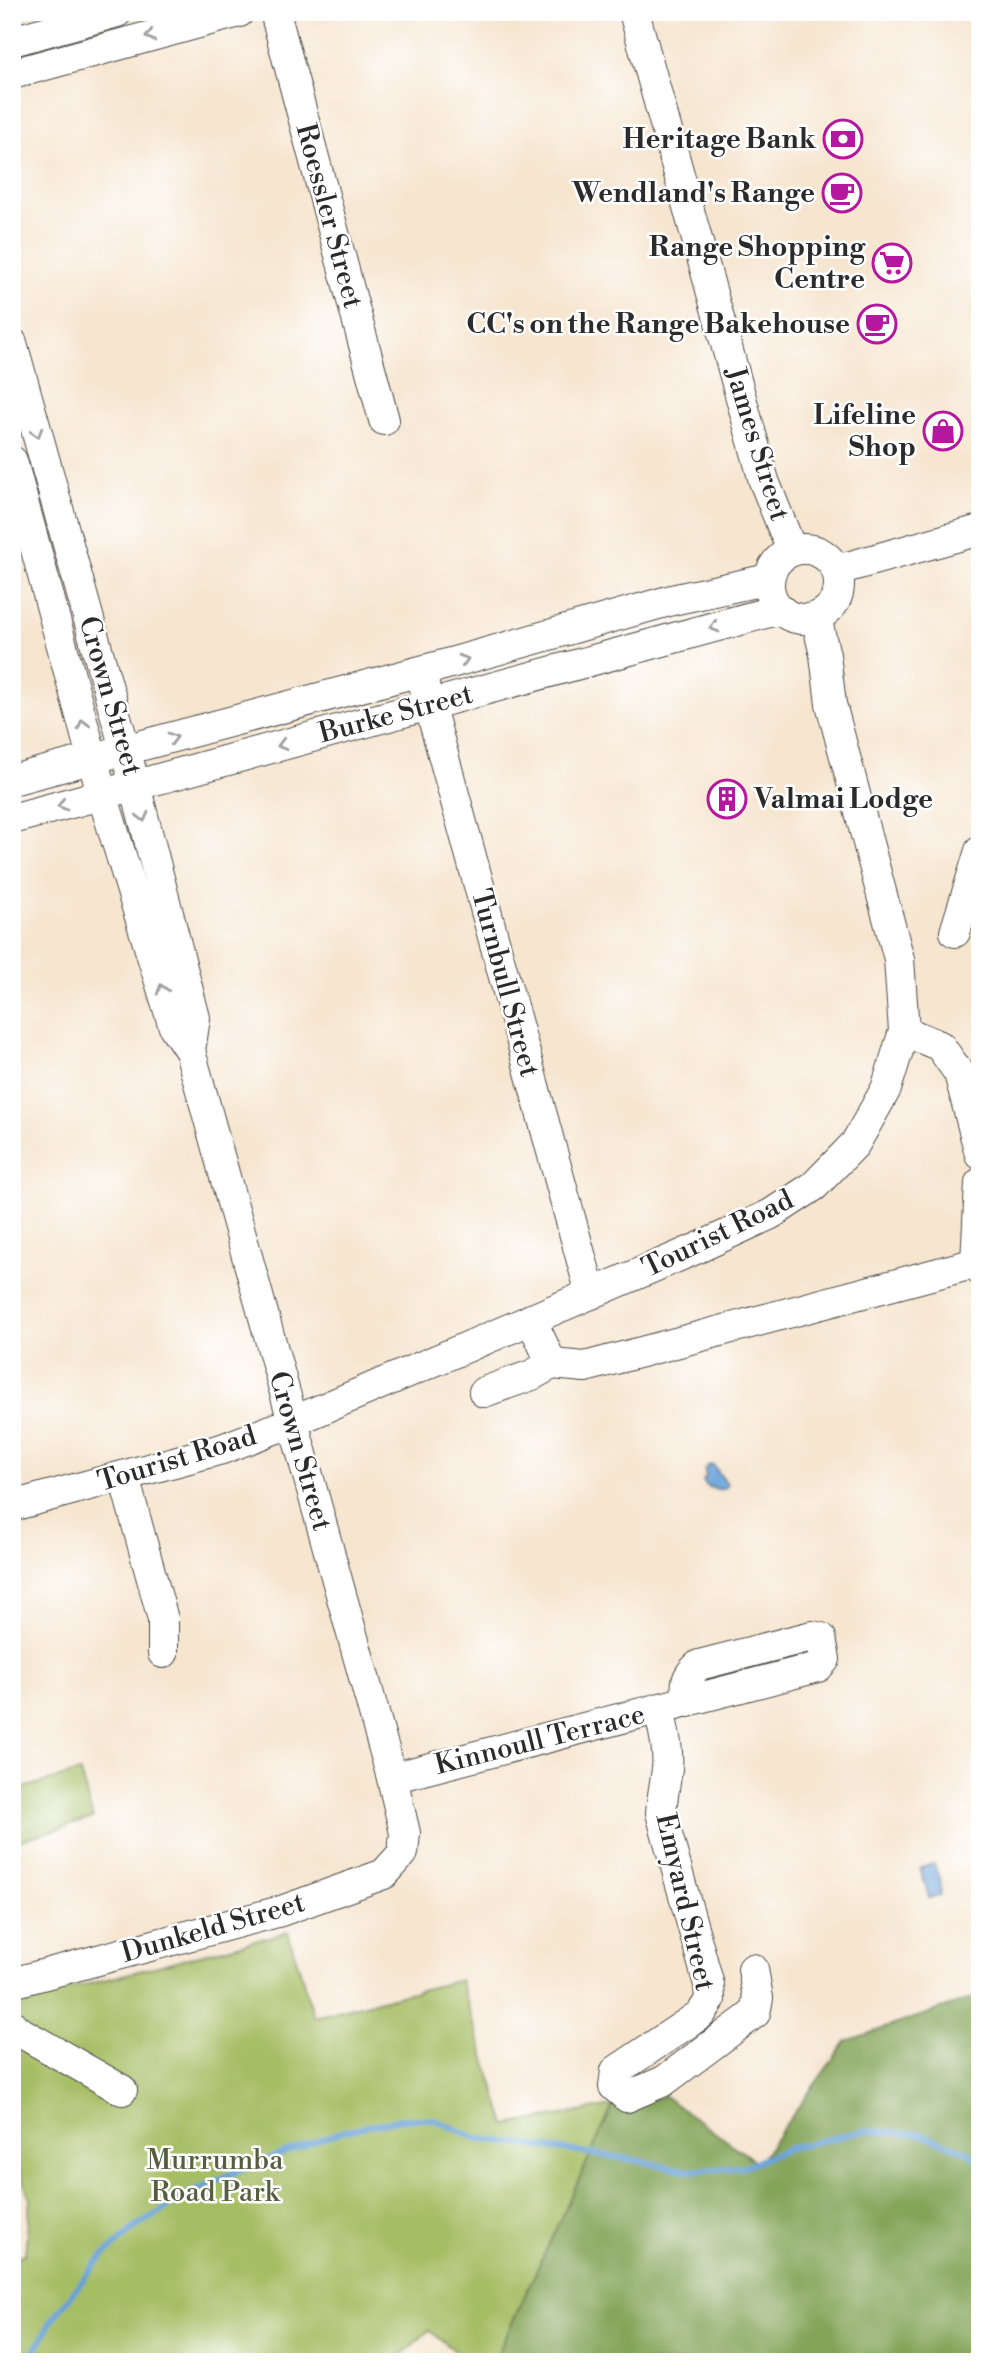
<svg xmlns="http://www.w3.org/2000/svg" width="992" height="2374" font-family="'Libre Bodoni',serif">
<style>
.green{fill:#a5bd63;stroke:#687447;stroke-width:2}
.forest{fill:#84a459;stroke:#586842;stroke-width:2}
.water{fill:#67a1d7;stroke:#496681;stroke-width:2}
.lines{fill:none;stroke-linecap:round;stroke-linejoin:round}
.stream{stroke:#67a1d7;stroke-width:6}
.minor-casing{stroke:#494744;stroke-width:32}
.minor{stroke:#fff;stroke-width:30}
.oneway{stroke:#a0a0a0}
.labels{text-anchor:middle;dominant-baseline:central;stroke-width:5;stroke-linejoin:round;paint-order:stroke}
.poi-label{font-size:28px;font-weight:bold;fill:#2b2b2b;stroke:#fff;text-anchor:end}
.street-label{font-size:28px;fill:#2b2b2b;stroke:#fff}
.park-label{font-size:28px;fill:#565e3f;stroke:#fff}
</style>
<rect width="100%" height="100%" fill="#fff"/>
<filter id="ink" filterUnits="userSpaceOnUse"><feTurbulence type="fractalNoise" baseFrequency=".0143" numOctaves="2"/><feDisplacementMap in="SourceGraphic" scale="14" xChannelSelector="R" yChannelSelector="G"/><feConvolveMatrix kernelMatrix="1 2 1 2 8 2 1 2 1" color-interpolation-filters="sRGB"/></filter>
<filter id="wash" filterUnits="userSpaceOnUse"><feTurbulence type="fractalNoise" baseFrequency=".00686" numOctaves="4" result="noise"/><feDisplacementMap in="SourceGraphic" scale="28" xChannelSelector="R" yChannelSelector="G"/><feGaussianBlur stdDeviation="1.57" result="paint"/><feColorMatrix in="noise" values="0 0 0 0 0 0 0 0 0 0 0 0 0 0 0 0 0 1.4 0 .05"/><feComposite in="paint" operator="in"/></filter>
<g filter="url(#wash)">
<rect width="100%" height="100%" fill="#f6e5cf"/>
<!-- green -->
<g class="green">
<polygon points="80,1772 93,1818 12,1843 12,1791"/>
<polygon points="288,1932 314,2017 460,1980 506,2125 613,2106 494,2362 469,2362 429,2330 394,2362 12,2362 12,2258 25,2254 30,2199 12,2151 12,2004"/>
</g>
<!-- forest -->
<polygon class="forest" points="980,1996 980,2362 494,2362 613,2106 664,2096 758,2163 846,2041"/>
<!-- water -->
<g class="water">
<path d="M709 1465H713L727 1484 723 1489C716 1490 706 1488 703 1481L706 1476 704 1470Z"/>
<polygon points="934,1864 940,1880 941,1895 929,1898 920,1868"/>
</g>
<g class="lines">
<!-- stream -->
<polyline class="stream" points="29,2362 52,2320 96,2263 133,2229 190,2193 242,2169 343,2131 401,2119 433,2119 476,2138 629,2159 690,2171 742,2167 793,2147 864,2131 920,2134 968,2152 980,2163"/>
</g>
</g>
<g filter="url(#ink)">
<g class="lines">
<defs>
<g id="minor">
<polyline points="275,12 384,420"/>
<polyline points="634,12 764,481 792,551"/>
<polyline points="12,41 117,12"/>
<polyline points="12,74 239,12"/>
<polyline points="12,343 135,785 195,1018 190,1051"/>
<polyline points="12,461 102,794 174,1027 190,1051 392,1778 405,1833 403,1853 384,1874 281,1911 12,1983"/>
<circle cx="804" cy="584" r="35"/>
<polyline points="837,570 980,530"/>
<polyline points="424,685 591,1294"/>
<polyline points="12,780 447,664 672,600 769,579"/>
<polyline points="12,819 780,609"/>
<polyline points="955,932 980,851"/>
<polyline points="904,1031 940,1046 959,1073 980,1154"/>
<polyline points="980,1183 976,1263 980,1270"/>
<polyline points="531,1319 552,1364 585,1367 976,1263"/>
<polyline points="484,1392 532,1375 552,1364"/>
<polyline points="124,1477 163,1619 163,1653"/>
<polyline points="12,1506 222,1449 292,1422 698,1248 771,1214 814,1186 855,1144 886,1089 904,1031 899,959 831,704 825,655 816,617"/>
<path d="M659 1709C663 1728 669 1749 667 1769 665 1784 662 1798 661 1813L709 1985 710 2000 701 2014 616 2071 614 2086 627 2097 664 2081 755 2013 758 1998 753 1969"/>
<path d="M392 1778 818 1667 825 1659 821 1638 812 1636 699 1665C685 1677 685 1684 688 1702"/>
<polyline points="12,2025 15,2029 122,2090"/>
</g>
</defs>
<!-- minor casing -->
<use href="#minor" class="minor-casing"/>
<!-- minor -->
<use href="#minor" class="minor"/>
</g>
<!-- one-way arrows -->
<defs><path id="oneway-chevron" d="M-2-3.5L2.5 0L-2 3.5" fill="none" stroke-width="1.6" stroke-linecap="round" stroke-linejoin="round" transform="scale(1.75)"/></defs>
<g class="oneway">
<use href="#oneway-chevron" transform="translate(150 36) rotate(165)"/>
<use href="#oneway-chevron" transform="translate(37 433) rotate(74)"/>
<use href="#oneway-chevron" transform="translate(714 627) rotate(165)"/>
<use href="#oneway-chevron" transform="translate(464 660) rotate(-16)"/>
<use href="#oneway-chevron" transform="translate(83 724) rotate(-105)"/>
<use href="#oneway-chevron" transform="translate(173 738) rotate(-15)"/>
<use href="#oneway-chevron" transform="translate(282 745) rotate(165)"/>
<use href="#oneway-chevron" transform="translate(62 805) rotate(164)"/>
<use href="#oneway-chevron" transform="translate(143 817) rotate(76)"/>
<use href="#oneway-chevron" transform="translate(162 989) rotate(-107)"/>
</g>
</g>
<!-- icons -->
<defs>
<symbol id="bank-ring" viewBox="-11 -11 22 22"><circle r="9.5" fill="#fff" stroke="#b5179e" stroke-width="1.5"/><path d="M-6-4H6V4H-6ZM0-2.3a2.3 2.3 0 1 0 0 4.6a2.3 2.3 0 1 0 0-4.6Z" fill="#b5179e"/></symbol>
<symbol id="cafe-ring" viewBox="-11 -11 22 22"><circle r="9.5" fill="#fff" stroke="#b5179e" stroke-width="1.5"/><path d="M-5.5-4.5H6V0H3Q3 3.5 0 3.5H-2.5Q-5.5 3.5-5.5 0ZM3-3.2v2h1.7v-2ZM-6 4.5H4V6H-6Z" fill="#b5179e"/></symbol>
<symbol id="supermarket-ring" viewBox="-11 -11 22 22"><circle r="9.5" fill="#fff" stroke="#b5179e" stroke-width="1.5"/><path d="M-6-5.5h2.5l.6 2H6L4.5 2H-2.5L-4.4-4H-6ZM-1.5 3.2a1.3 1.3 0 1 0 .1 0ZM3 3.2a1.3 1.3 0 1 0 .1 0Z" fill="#b5179e"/></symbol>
<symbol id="shop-ring" viewBox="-11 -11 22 22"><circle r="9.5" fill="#fff" stroke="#b5179e" stroke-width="1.5"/><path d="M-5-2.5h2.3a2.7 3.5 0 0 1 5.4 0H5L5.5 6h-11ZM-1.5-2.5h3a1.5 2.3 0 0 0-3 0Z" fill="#b5179e"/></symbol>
<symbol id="building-ring" viewBox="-11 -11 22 22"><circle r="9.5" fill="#fff" stroke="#b5179e" stroke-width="1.5"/><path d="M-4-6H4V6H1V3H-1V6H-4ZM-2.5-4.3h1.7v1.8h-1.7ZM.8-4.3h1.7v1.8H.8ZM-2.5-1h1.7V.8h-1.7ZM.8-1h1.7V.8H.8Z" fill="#b5179e"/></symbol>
</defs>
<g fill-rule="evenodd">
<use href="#bank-ring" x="821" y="117" width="44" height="44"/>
<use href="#cafe-ring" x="820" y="171" width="44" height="44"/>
<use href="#supermarket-ring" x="870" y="241" width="44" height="44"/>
<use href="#cafe-ring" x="855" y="302" width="44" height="44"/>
<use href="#shop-ring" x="921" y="409" width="44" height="44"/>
<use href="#building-ring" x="705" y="777" width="44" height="44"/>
</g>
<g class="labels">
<!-- poi labels -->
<g class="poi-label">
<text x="816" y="139">Heritage Bank</text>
<text x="815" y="193">Wendland's Range</text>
<text x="865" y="247">Range Shopping<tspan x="865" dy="32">Centre</tspan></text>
<text x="850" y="324">CC's on the Range Bakehouse</text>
<text x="916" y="415">Lifeline<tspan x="916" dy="32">Shop</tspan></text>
<text x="754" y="799" text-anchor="start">Valmai Lodge</text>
</g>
<!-- street labels -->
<g class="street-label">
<text transform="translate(329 216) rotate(75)">Roessler Street</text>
<text transform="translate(757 444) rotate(73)">James Street</text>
<text transform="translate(110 696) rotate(74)">Crown Street</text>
<text transform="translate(396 714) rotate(-15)">Burke Street</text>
<text transform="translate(505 983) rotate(75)">Turnbull Street</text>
<text transform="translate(718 1234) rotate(-26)">Tourist Road</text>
<text transform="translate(300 1451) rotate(74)">Crown Street</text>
<text transform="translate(177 1459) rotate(-17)">Tourist Road</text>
<text transform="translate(540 1740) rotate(-14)">Kinnoull Terrace</text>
<text transform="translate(685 1902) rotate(77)">Emyard Street</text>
<text transform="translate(213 1928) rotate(-16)">Dunkeld Street</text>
</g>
<!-- park labels -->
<g class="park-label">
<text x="215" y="2160">Murrumba<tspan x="215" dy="32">Road Park</tspan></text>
</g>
</g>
<!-- margin -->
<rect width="992" height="2374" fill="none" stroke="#fff" stroke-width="42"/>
</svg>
